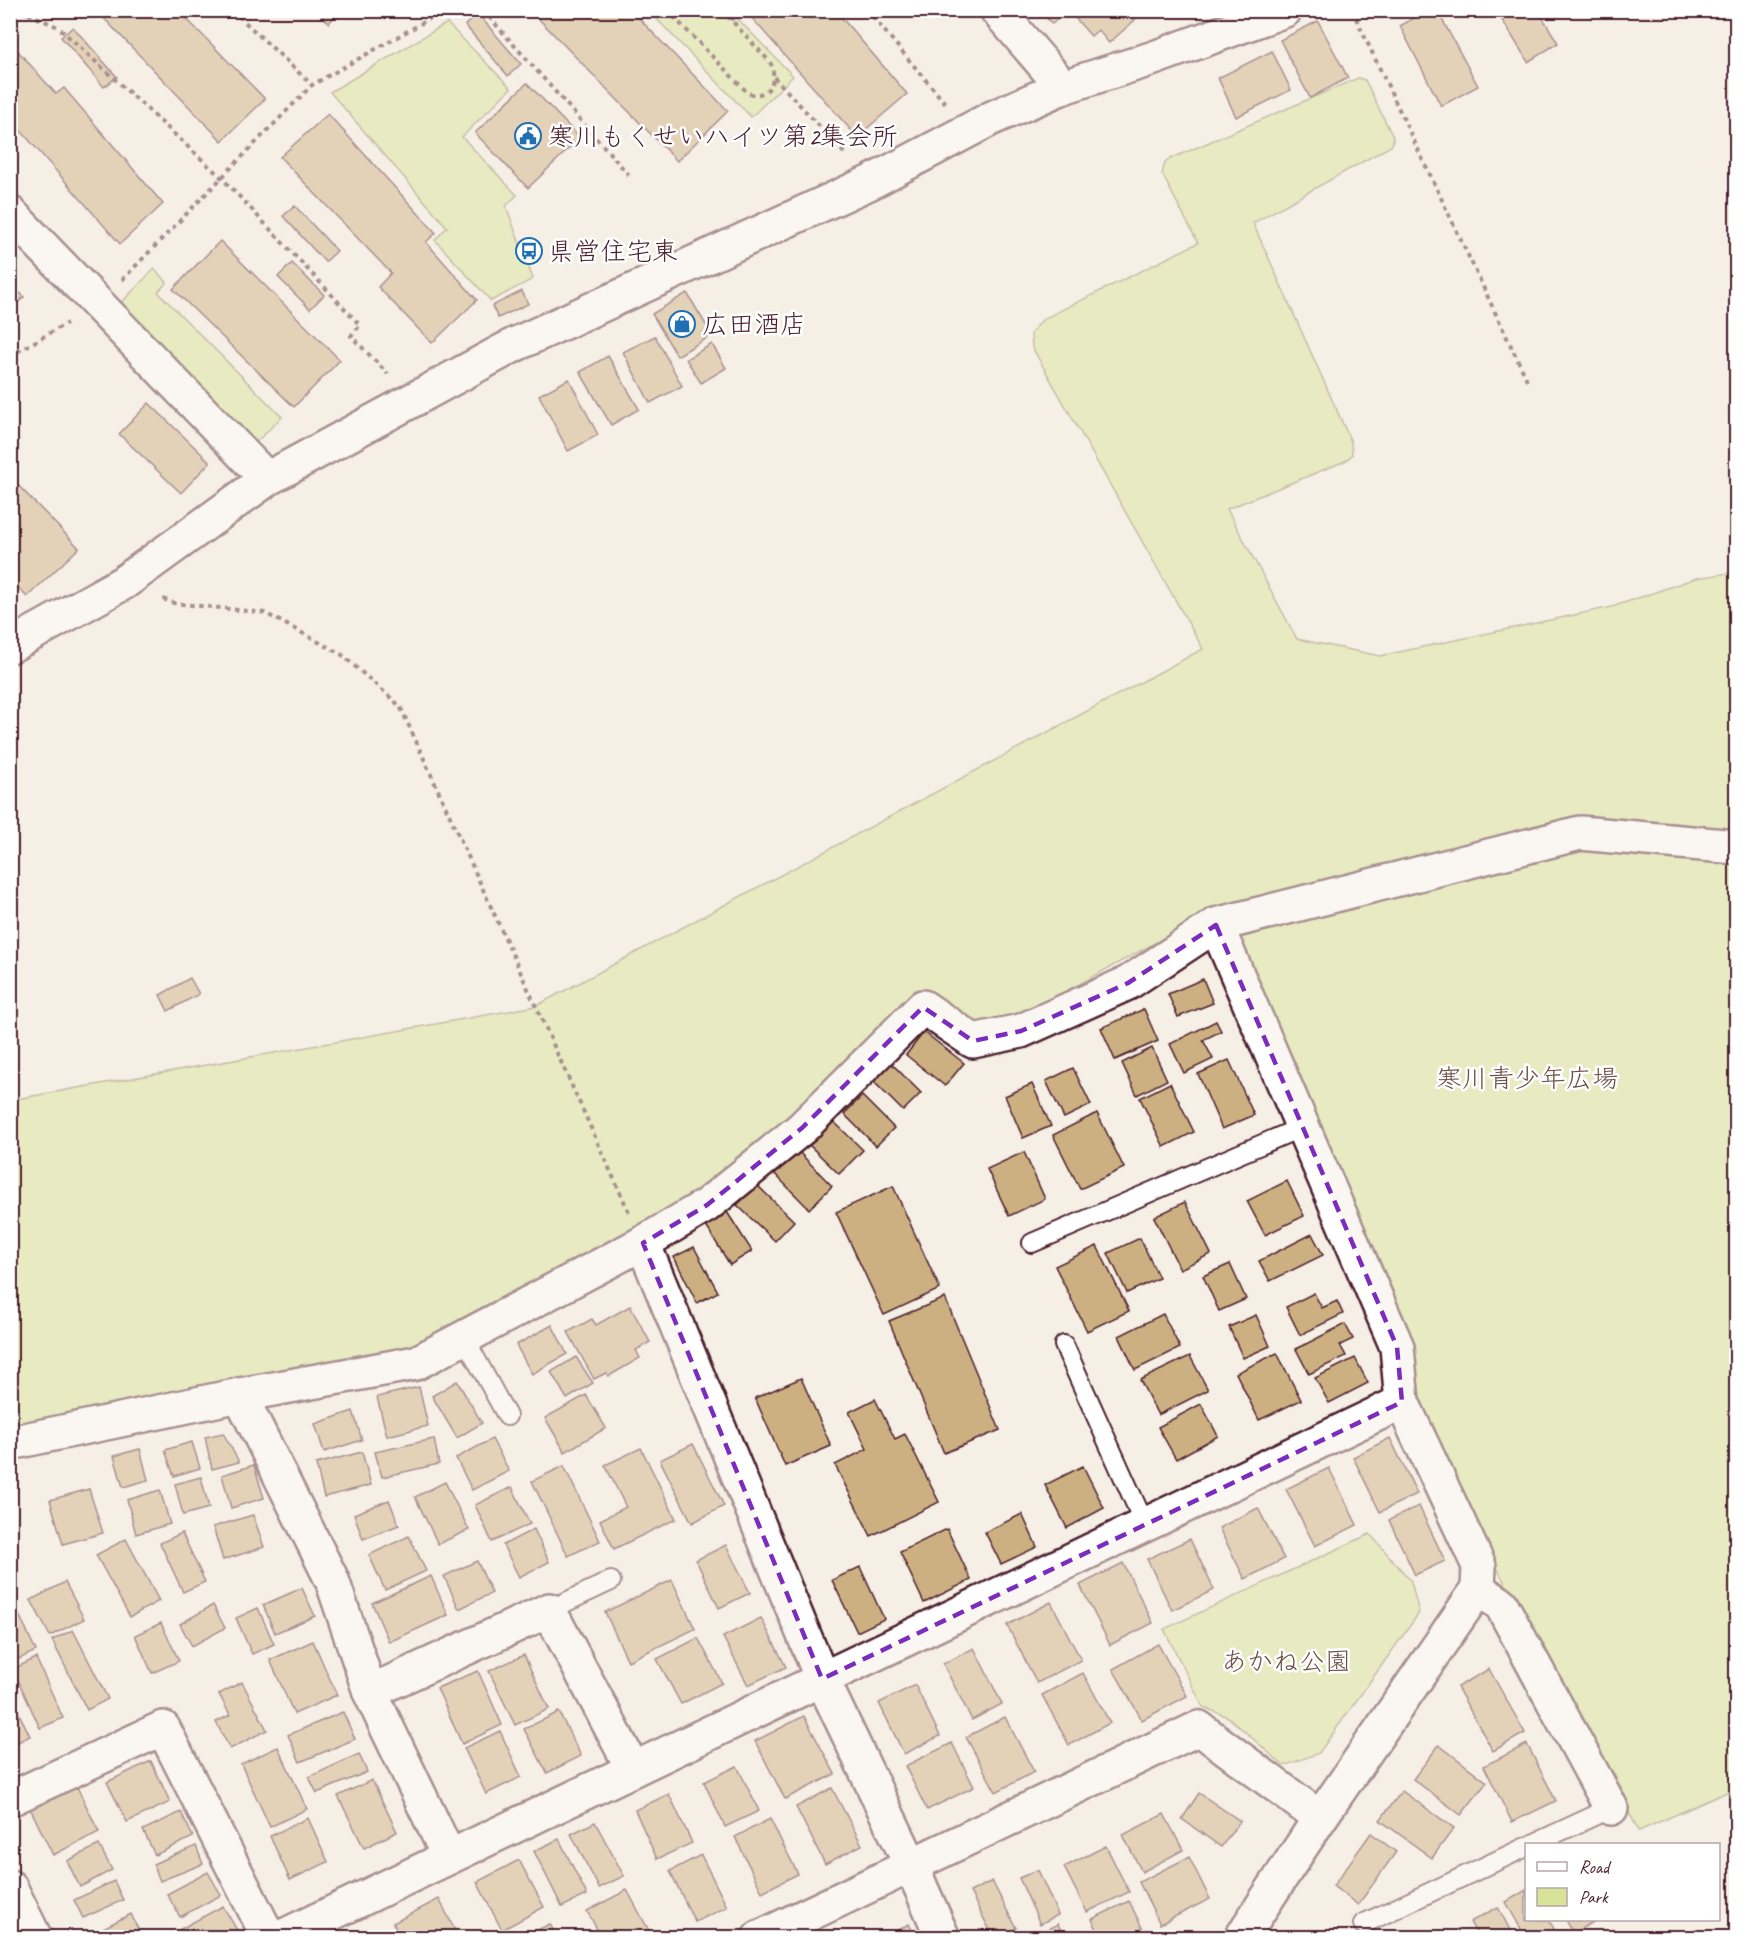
<svg xmlns="http://www.w3.org/2000/svg" width="1747" height="1948" font-family="Caveat,'Klee One',sans-serif">
<style>
.green{fill:#d7e497;stroke:#908261;stroke-width:1.5}
.building{fill:#cdb082;stroke:#4a1f2b;stroke-width:1.5}
.lines{fill:none;stroke-linecap:round;stroke-linejoin:round}
.lane-casing{stroke:#4a1f2b;stroke-width:22}
.street-casing{stroke:#4a1f2b;stroke-width:38}
.secondary-casing{stroke:#4a1f2b;stroke-width:38}
.path{stroke:#4a1f2b;stroke-width:4;stroke-dasharray:4.5 4.5;stroke-linecap:butt}
.lane{stroke:#fff;stroke-width:18}
.street{stroke:#fff;stroke-width:33}
.secondary{stroke:#fff;stroke-width:33}
.marked{fill:none;stroke:#7b2cbf;stroke-width:4.5;stroke-dasharray:12 8;stroke-linejoin:round}
.labels{text-anchor:middle;dominant-baseline:central;stroke-width:5;stroke-linejoin:round;paint-order:stroke}
.poi-label{font-size:26px;fill:#4a1f2b;stroke:#fff;text-anchor:start}
.park-label{font-size:26px;fill:#6d5046;stroke:#fff}
</style>
<rect width="100%" height="100%" fill="#f5efe6"/>
<filter id="ink" filterUnits="userSpaceOnUse"><feTurbulence type="fractalNoise" baseFrequency=".0167" numOctaves="2"/><feDisplacementMap in="SourceGraphic" scale="12" xChannelSelector="R" yChannelSelector="G"/><feConvolveMatrix kernelMatrix="1 2 1 2 8 2 1 2 1" color-interpolation-filters="sRGB"/></filter>
<g filter="url(#ink)">
<!-- green -->
<g class="green">
<polygon points="649,11 730,11 793,76 751,117"/>
<polygon points="447,23 511,88 462,137 517,195 506,206 533,279 491,301 435,240 447,227 330,92"/>
<polygon points="1358,78 1365,80 1393,137 1393,142 1391,146 1253,223 1351,442 1352,455 1345,461 1227,509 1297,639 1380,656 1612,607 1696,578 1736,572 1736,835 1573,820 1210,913 1013,1020 977,1027 922,995 788,1120 698,1194 637,1230 409,1348 11,1429 11,1100 536,1006 1203,649 1032,347 1031,333 1043,319 1198,243 1162,174 1165,163 1170,159"/>
<polygon points="154,269 167,282 158,292 282,417 251,447 114,310"/>
<polygon points="1579,850 1736,864 1736,1788 1639,1831 1499,1572 1420,1398 1414,1345 1238,935"/>
<polygon points="1370,1534 1411,1581 1419,1613 1319,1753 1284,1766 1228,1717 1203,1707 1164,1629"/>
</g>
<!-- building -->
<g class="building">
<polygon points="96,10 178,10 265,99 222,141"/>
<polygon points="316,10 341,10 329,23"/>
<polygon points="530,10 631,10 728,111 677,161"/>
<polygon points="759,10 835,10 907,94 857,137 751,17"/>
<polygon points="1040,10 1068,10 1052,24"/>
<polygon points="1068,10 1127,10 1135,20 1109,43 1098,30 1091,36"/>
<polygon points="1428,10 1437,10 1478,86 1441,106 1400,26"/>
<polygon points="1496,10 1538,10 1558,43 1528,62"/>
<polygon points="478,14 521,64 508,76 465,25"/>
<polygon points="1318,21 1348,78 1310,98 1280,40"/>
<polygon points="73,27 117,77 104,87 61,37"/>
<polygon points="10,42 56,94 64,88 163,204 120,244 15,124 10,128"/>
<polygon points="1272,51 1291,90 1236,117 1218,78"/>
<polygon points="527,83 580,138 528,188 475,133"/>
<polygon points="328,114 436,233 426,242 477,300 432,343 378,287 391,273 280,157"/>
<polygon points="295,206 337,251 325,262 283,216"/>
<polygon points="220,241 340,360 294,407 173,289"/>
<polygon points="292,263 324,295 310,309 278,277"/>
<polygon points="10,283 24,297 10,310"/>
<polygon points="522,291 528,304 498,318 492,306"/>
<polygon points="687,293 712,335 677,356 652,314"/>
<polygon points="655,336 682,386 650,403 623,352"/>
<polygon points="712,344 726,368 701,383 686,359"/>
<polygon points="608,356 639,409 611,425 580,372"/>
<polygon points="569,379 598,435 568,451 539,395"/>
<polygon points="149,403 210,462 181,493 119,434"/>
<polygon points="10,477 79,548 27,597 10,580"/>
<polygon points="190,978 199,994 168,1011 160,995"/>
<polygon points="1203,979 1213,1003 1178,1017 1168,994"/>
<polygon points="1144,1009 1158,1041 1115,1060 1101,1028"/>
<polygon points="1216,1021 1221,1031 1203,1040 1213,1059 1184,1073 1170,1044"/>
<polygon points="924,1032 964,1063 945,1086 906,1055"/>
<polygon points="1152,1048 1167,1080 1137,1095 1122,1063"/>
<polygon points="888,1060 921,1093 903,1111 870,1078"/>
<polygon points="1229,1060 1254,1115 1222,1129 1198,1074"/>
<polygon points="1073,1068 1091,1105 1064,1118 1046,1081"/>
<polygon points="1170,1083 1194,1132 1164,1147 1140,1098"/>
<polygon points="1032,1084 1051,1126 1023,1138 1005,1096"/>
<polygon points="862,1096 894,1128 876,1146 844,1114"/>
<polygon points="1097,1113 1124,1168 1080,1189 1053,1135"/>
<polygon points="830,1118 863,1150 839,1174 806,1142"/>
<polygon points="795,1148 832,1186 809,1209 772,1171"/>
<polygon points="1024,1152 1045,1199 1009,1216 987,1169"/>
<polygon points="1287,1181 1304,1216 1265,1235 1247,1201"/>
<polygon points="757,1185 794,1221 775,1241 737,1205"/>
<polygon points="893,1186 940,1289 884,1315 836,1212"/>
<polygon points="1185,1202 1211,1254 1180,1269 1154,1217"/>
<polygon points="727,1212 752,1251 730,1265 706,1226"/>
<polygon points="1312,1234 1323,1255 1270,1281 1259,1261"/>
<polygon points="1140,1238 1159,1278 1127,1293 1108,1253"/>
<polygon points="1097,1246 1129,1311 1087,1331 1055,1266"/>
<polygon points="694,1247 718,1292 697,1303 674,1257"/>
<polygon points="1230,1264 1246,1299 1219,1311 1203,1276"/>
<polygon points="1314,1293 1322,1308 1337,1301 1343,1314 1300,1335 1286,1307"/>
<polygon points="945,1298 1000,1430 944,1453 889,1321"/>
<polygon points="630,1306 650,1342 636,1350 640,1358 609,1376 606,1373 594,1379 568,1332 592,1319 596,1325"/>
<polygon points="1163,1314 1180,1348 1135,1370 1119,1336"/>
<polygon points="1256,1315 1270,1346 1243,1358 1229,1327"/>
<polygon points="1345,1324 1353,1339 1340,1345 1346,1356 1309,1374 1296,1349"/>
<polygon points="552,1325 567,1354 532,1374 516,1345"/>
<polygon points="1277,1353 1301,1400 1259,1420 1236,1373"/>
<polygon points="1190,1356 1208,1390 1158,1415 1140,1380"/>
<polygon points="576,1357 593,1383 567,1399 551,1372"/>
<polygon points="1355,1358 1368,1383 1329,1403 1315,1378"/>
<polygon points="801,1378 831,1446 785,1466 755,1398"/>
<polygon points="457,1381 482,1423 457,1438 432,1396"/>
<polygon points="419,1387 428,1426 387,1436 377,1397"/>
<polygon points="586,1395 606,1428 565,1452 545,1418"/>
<polygon points="875,1399 895,1439 905,1434 939,1502 871,1536 835,1465 867,1449 849,1412"/>
<polygon points="1201,1404 1218,1436 1176,1459 1158,1427"/>
<polygon points="353,1411 362,1440 324,1452 315,1424"/>
<polygon points="223,1433 239,1462 212,1469 205,1437"/>
<polygon points="1390,1438 1417,1494 1380,1512 1353,1457"/>
<polygon points="434,1439 439,1464 382,1477 375,1452"/>
<polygon points="492,1439 509,1471 472,1490 456,1458"/>
<polygon points="192,1442 200,1468 174,1476 165,1450"/>
<polygon points="693,1444 724,1506 692,1523 660,1460"/>
<polygon points="641,1448 676,1519 614,1549 600,1520 626,1507 605,1465"/>
<polygon points="140,1449 148,1480 123,1487 114,1456"/>
<polygon points="362,1452 371,1485 324,1497 316,1464"/>
<polygon points="254,1465 264,1498 231,1508 222,1475"/>
<polygon points="564,1466 600,1541 568,1556 532,1481"/>
<polygon points="1083,1466 1104,1508 1067,1528 1045,1485"/>
<polygon points="1329,1468 1357,1525 1315,1546 1286,1489"/>
<polygon points="201,1477 209,1508 183,1515 175,1484"/>
<polygon points="445,1482 469,1530 438,1544 415,1497"/>
<polygon points="512,1487 530,1524 492,1542 475,1505"/>
<polygon points="89,1489 103,1533 63,1544 50,1500"/>
<polygon points="160,1490 170,1524 136,1534 127,1500"/>
<polygon points="389,1500 399,1525 363,1539 354,1514"/>
<polygon points="1419,1506 1445,1561 1415,1575 1389,1520"/>
<polygon points="1258,1508 1284,1559 1245,1579 1219,1528"/>
<polygon points="1022,1514 1037,1547 1001,1564 985,1532"/>
<polygon points="253,1515 264,1547 223,1560 213,1527"/>
<polygon points="534,1529 549,1562 519,1577 503,1545"/>
<polygon points="947,1529 971,1580 924,1603 900,1552"/>
<polygon points="182,1533 205,1582 183,1592 160,1543"/>
<polygon points="409,1536 426,1571 385,1590 369,1555"/>
<polygon points="126,1539 159,1601 130,1617 96,1555"/>
<polygon points="1190,1539 1214,1590 1172,1610 1147,1559"/>
<polygon points="726,1545 750,1593 719,1608 696,1560"/>
<polygon points="477,1561 492,1593 459,1609 444,1576"/>
<polygon points="1123,1563 1153,1623 1110,1645 1080,1585"/>
<polygon points="860,1567 884,1619 857,1632 832,1580"/>
<polygon points="431,1576 448,1615 389,1642 372,1603"/>
<polygon points="672,1580 695,1629 628,1661 605,1612"/>
<polygon points="65,1582 84,1619 50,1636 31,1600"/>
<polygon points="302,1588 315,1616 275,1633 263,1605"/>
<polygon points="1051,1602 1081,1660 1037,1683 1007,1625"/>
<polygon points="213,1605 225,1628 192,1646 180,1624"/>
<polygon points="15,1606 36,1651 10,1663 10,1609"/>
<polygon points="258,1608 274,1644 252,1654 236,1618"/>
<polygon points="761,1618 786,1667 748,1685 723,1637"/>
<polygon points="161,1623 179,1661 152,1673 135,1635"/>
<polygon points="73,1630 108,1699 87,1710 52,1640"/>
<polygon points="698,1638 722,1683 681,1704 657,1659"/>
<polygon points="313,1641 337,1695 294,1714 270,1660"/>
<polygon points="1158,1644 1187,1696 1142,1720 1113,1669"/>
<polygon points="974,1648 1002,1704 972,1720 943,1664"/>
<polygon points="524,1655 549,1709 515,1725 489,1671"/>
<polygon points="36,1658 63,1718 40,1728 13,1669"/>
<polygon points="1489,1669 1525,1733 1493,1751 1457,1687"/>
<polygon points="478,1671 502,1725 462,1744 437,1688"/>
<polygon points="1083,1673 1110,1723 1069,1745 1042,1695"/>
<polygon points="242,1682 267,1730 230,1749 216,1722 230,1715 219,1694"/>
<polygon points="915,1685 940,1736 904,1754 879,1703"/>
<polygon points="15,1705 30,1736 10,1746 10,1708"/>
<polygon points="343,1712 355,1739 300,1762 288,1735"/>
<polygon points="559,1712 581,1756 547,1773 524,1729"/>
<polygon points="804,1716 835,1774 785,1799 755,1741"/>
<polygon points="1005,1717 1034,1772 996,1792 966,1737"/>
<polygon points="500,1731 521,1777 486,1794 464,1748"/>
<polygon points="952,1743 974,1787 927,1810 905,1766"/>
<polygon points="1527,1744 1556,1801 1512,1822 1484,1766"/>
<polygon points="1439,1745 1487,1782 1461,1815 1413,1779"/>
<polygon points="278,1747 307,1809 270,1827 241,1764"/>
<polygon points="359,1754 367,1772 317,1793 309,1777"/>
<polygon points="151,1761 170,1802 127,1822 107,1782"/>
<polygon points="737,1766 759,1811 725,1827 704,1782"/>
<polygon points="372,1780 397,1832 364,1848 338,1796"/>
<polygon points="76,1785 99,1832 53,1855 30,1808"/>
<polygon points="832,1788 862,1845 825,1864 796,1807"/>
<polygon points="1402,1791 1454,1828 1432,1858 1380,1820"/>
<polygon points="1199,1793 1240,1821 1221,1847 1182,1819"/>
<polygon points="669,1794 692,1843 657,1859 635,1810"/>
<polygon points="181,1812 193,1837 155,1855 143,1830"/>
<polygon points="1164,1814 1183,1850 1142,1872 1123,1835"/>
<polygon points="308,1818 328,1862 290,1880 270,1836"/>
<polygon points="770,1819 798,1874 762,1892 735,1837"/>
<polygon points="595,1822 624,1876 599,1888 571,1834"/>
<polygon points="1371,1833 1396,1852 1358,1905 1333,1886"/>
<polygon points="559,1839 587,1895 562,1907 534,1851"/>
<polygon points="99,1845 112,1870 80,1887 67,1861"/>
<polygon points="196,1846 203,1864 160,1881 153,1864"/>
<polygon points="1106,1846 1129,1892 1087,1912 1064,1867"/>
<polygon points="701,1855 727,1907 695,1922 670,1871"/>
<polygon points="1189,1857 1210,1899 1160,1924 1139,1882"/>
<polygon points="519,1860 544,1907 502,1930 477,1882"/>
<polygon points="1038,1870 1058,1915 1040,1924 1019,1878"/>
<polygon points="208,1872 221,1895 180,1917 167,1894"/>
<polygon points="114,1881 123,1900 83,1918 74,1900"/>
<polygon points="992,1881 1016,1928 997,1938 994,1938 970,1892"/>
<polygon points="627,1890 653,1938 602,1938 587,1911"/>
<polygon points="1526,1890 1526,1920 1549,1920 1559,1938 1526,1938 1506,1902"/>
<polygon points="439,1899 459,1938 401,1938 393,1923"/>
<polygon points="1129,1901 1147,1938 1101,1938 1092,1919"/>
<polygon points="223,1906 238,1932 227,1938 173,1938 171,1934"/>
<polygon points="1498,1907 1514,1938 1479,1938 1470,1922"/>
<polygon points="131,1914 142,1938 88,1938 87,1936"/>
<polygon points="1566,1920 1597,1920 1573,1933"/>
<polygon points="550,1924 557,1938 528,1938 527,1935"/>
<polygon points="909,1924 916,1938 883,1938"/>
<polygon points="1058,1924 1064,1938 1028,1938"/>
</g>
<g class="lines">
<defs>
<g id="lane">
<polyline points="1032,1243 1302,1127"/>
<polyline points="464,1337 507,1416"/>
<polyline points="1064,1345 1145,1525"/>
<polyline points="549,1610 611,1581"/>
<polyline points="1533,1844 1611,1808"/>
<polyline points="1363,1924 1526,1847"/>
</g>
<g id="street">
<polyline points="997,10 1063,87"/>
<polyline points="10,213 267,479"/>
<polyline points="10,646 123,583 267,479 514,345 871,182 992,118 1063,87 1154,58 1285,10"/>
<polyline points="240,1395 332,1580 370,1692 449,1857"/>
<polyline points="10,1443 240,1395 416,1363 643,1243"/>
<polyline points="370,1692 549,1610 633,1769"/>
<polyline points="10,1799 163,1728 269,1938"/>
<polyline points="1611,1808 1501,1604 1478,1589 1479,1566 1402,1402 1397,1347 1216,925 1580,833 1736,847"/>
<polyline points="10,1887 35,1938"/>
<polyline points="280,1938 1402,1402"/>
<polyline points="943,1938 911,1865 822,1679 643,1243 707,1205 802,1128 923,1007 973,1041 1021,1031 1128,983 1216,925"/>
</g>
<g id="secondary">
<polyline points="759,1938 1199,1728 1320,1818"/>
<polyline points="1241,1938 1320,1818 1478,1589"/>
</g>
</defs>
<!-- lane casing -->
<use href="#lane" class="lane-casing"/>
<!-- street casing -->
<use href="#street" class="street-casing"/>
<!-- secondary casing -->
<use href="#secondary" class="secondary-casing"/>
<!-- path -->
<g class="path">
<polyline points="20,10 58,27 222,178 360,325 351,336 388,374"/>
<polyline points="232,10 312,85"/>
<polyline points="483,10 629,175"/>
<path d="M667 10 748 93C769 100 779 79 770 62L722 10"/>
<polyline points="867,10 946,104"/>
<polyline points="1352,10 1529,384"/>
<polyline points="731,20 742,10"/>
<polyline points="774,77 846,155"/>
<polyline points="122,280 312,85 445,10"/>
<polyline points="10,356 67,323"/>
<polyline points="163,599 174,603 265,613 341,654 400,706 629,1212"/>
</g>
<!-- lane -->
<use href="#lane" class="lane"/>
<!-- street -->
<use href="#street" class="street"/>
<!-- secondary -->
<use href="#secondary" class="secondary"/>
</g>
</g>
<!-- marked area -->
<path d="M0 0H1747V1948H0ZM1216 925 1397 1347 1402 1402 822 1679 643 1243 707 1205 802 1128 923 1007 973 1041 1021 1031 1128 983Z" fill="#f5efe6" fill-opacity=".55" fill-rule="evenodd"/>
<path class="marked" d="M1216 925 1397 1347 1402 1402 822 1679 643 1243 707 1205 802 1128 923 1007 973 1041 1021 1031 1128 983Z"/>
<!-- icons -->
<defs>
<symbol id="civic-ring" viewBox="-11 -11 22 22"><circle r="9.5" fill="#fff" stroke="#1f6fb2" stroke-width="1.5"/><path d="M-.6-6.5H3V-4.5H.6V-3L4-1V1h2V6H-6V1h2V-1L-.6-3ZM-1.2 2.5V6h2.4V2.5Z" fill="#1f6fb2"/></symbol>
<symbol id="bus-ring" viewBox="-11 -11 22 22"><circle r="9.5" fill="#fff" stroke="#1f6fb2" stroke-width="1.5"/><path d="M-5-6H5V4H4V6H2V4H-2V6H-4V4H-5ZM-3.5-4V0h7V-4ZM-3.5 1.2v1.5H-2V1.2ZM2 1.2v1.5H3.5V1.2Z" fill="#1f6fb2"/></symbol>
<symbol id="shop-ring" viewBox="-11 -11 22 22"><circle r="9.5" fill="#fff" stroke="#1f6fb2" stroke-width="1.5"/><path d="M-5-2.5h2.3a2.7 3.5 0 0 1 5.4 0H5L5.5 6h-11ZM-1.5-2.5h3a1.5 2.3 0 0 0-3 0Z" fill="#1f6fb2"/></symbol>
</defs>
<g fill-rule="evenodd">
<use href="#civic-ring" x="513" y="121" width="30" height="30"/>
<use href="#bus-ring" x="514" y="236" width="30" height="30"/>
<use href="#shop-ring" x="667" y="309" width="30" height="30"/>
</g>
<g class="labels">
<!-- poi labels -->
<g class="poi-label">
<text x="548" y="136">寒川もくせいハイツ第2集会所</text>
<text x="548" y="251">県営住宅東</text>
<text x="702" y="324">広田酒店</text>
</g>
<!-- park labels -->
<g class="park-label">
<text x="1527" y="1078">寒川青少年広場</text>
<text x="1286" y="1661">あかね公園</text>
</g>
</g>
<!-- margin -->
<rect width="1747" height="1948" fill="none" stroke="#fff" stroke-width="36"/>
<rect x="18" y="18" width="1711" height="1912" fill="none" stroke="#4a1f2b" stroke-width="2" filter="url(#ink)"/>
<!-- legend -->
<rect x="1525" y="1843" width="195" height="78" fill="#ffffff" stroke="#b7a5aa" stroke-width="1.5"/>
<rect x="1537" y="1862" width="30" height="9" fill="#ffffff" stroke="#b7a5aa" stroke-width="1.5"/>
<text x="1579" y="1873" font-size="18" fill="#4a1f2b">Road</text>
<rect x="1537" y="1888" width="30" height="18" fill="#d7e497" stroke="#b7a5aa" stroke-width="1.5"/>
<text x="1579" y="1903" font-size="18" fill="#4a1f2b">Park</text>
</svg>
